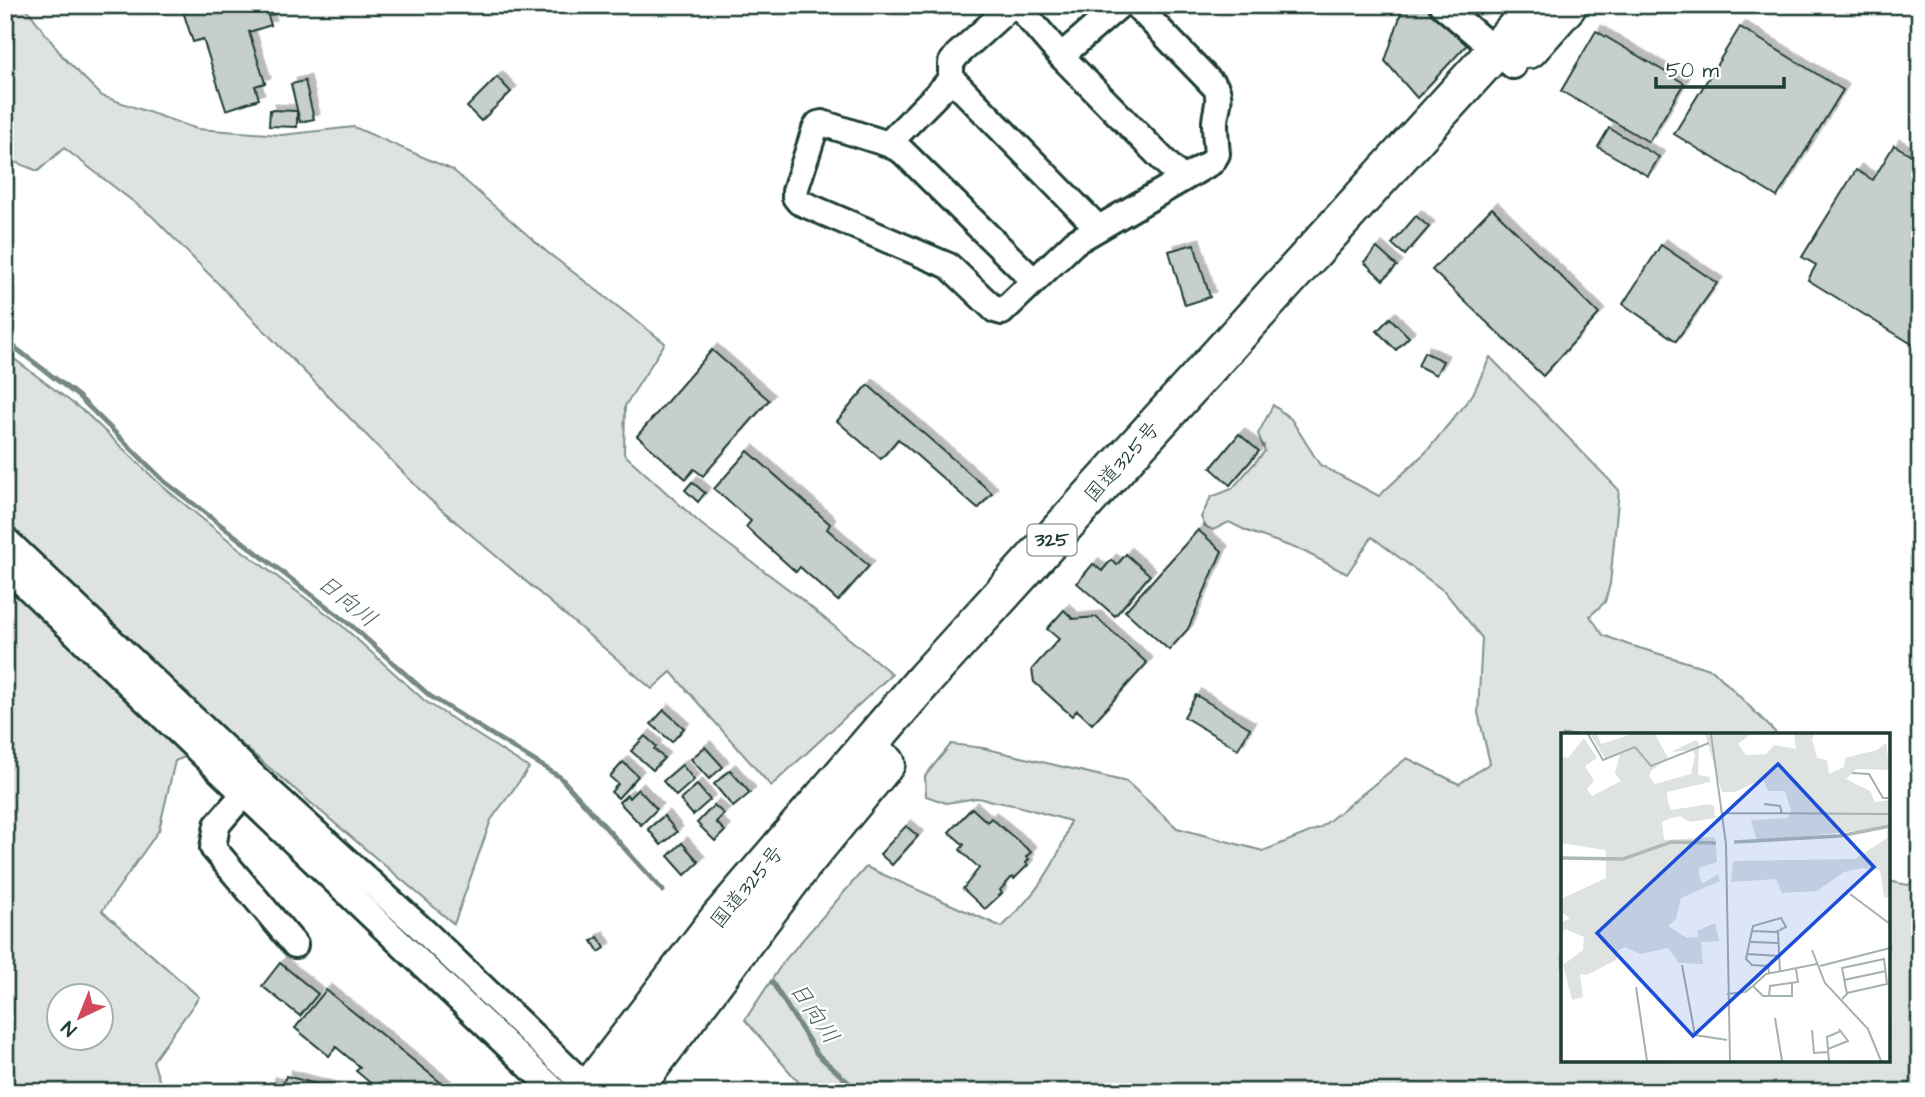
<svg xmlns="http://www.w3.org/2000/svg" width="1925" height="1097" font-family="'Architects Daughter','Klee One',sans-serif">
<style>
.green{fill:#dee3e2;stroke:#7e908b;stroke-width:2;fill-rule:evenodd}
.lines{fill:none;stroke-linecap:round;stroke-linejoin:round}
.stream{stroke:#758883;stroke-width:5}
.building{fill:#c7cfcc;stroke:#1f3d34;stroke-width:2;filter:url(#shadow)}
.minor-casing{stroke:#1f3d34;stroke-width:30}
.highway-casing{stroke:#1f3d34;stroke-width:42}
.minor{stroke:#fff;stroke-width:24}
.highway{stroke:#fff;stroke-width:37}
.labels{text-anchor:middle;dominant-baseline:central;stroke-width:5;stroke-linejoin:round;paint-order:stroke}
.shield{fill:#fff;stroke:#627771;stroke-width:2}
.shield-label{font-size:19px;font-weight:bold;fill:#1f3d34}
.street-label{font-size:21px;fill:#1f3d34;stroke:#fff}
.water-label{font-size:23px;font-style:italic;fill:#4a625b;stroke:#fff}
.inset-river{fill:none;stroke:#afbab7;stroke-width:3.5}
.inset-road{fill:none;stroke:#a5b1ae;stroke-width:2}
.view{fill:#1d4ed8;fill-opacity:0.15;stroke:#1d4ed8;stroke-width:3.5}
.inset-edge{fill:none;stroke:#1f3d34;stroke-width:3.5}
</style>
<defs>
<filter id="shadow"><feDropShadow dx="5.5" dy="-5.5" stdDeviation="0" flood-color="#0004"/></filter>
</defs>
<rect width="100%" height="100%" fill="#fff"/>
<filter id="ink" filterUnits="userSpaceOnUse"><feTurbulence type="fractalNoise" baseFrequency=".0143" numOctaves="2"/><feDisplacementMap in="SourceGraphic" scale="14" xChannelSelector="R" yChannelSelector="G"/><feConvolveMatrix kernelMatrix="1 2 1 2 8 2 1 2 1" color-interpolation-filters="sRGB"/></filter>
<g filter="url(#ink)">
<!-- green -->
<g class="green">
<polygon points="5,5 24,5 63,57 102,96 197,129 282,135 354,127 453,170 547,252 665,343 625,406 624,454 701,524 795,594 892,674 771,786 671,672 652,689 428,498 153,217 64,148 38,171 5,158"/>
<path d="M5 352 87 414 162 486 236 546 339 623 425 701 529 768 491 820 454 924 233 737 175 761 159 830 102 911 199 997 153 1061 163 1092H5ZM60 996H102V1038H60Z"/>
<path d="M1490 357 1619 490 1610 584 1605 602 1590 616 1603 635 1626 644 1713 670 1778 735H1563V1060H1888V881L1908 885 1920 876V1092H807L745 1020 784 961 866 867 1002 927C1034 895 1058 866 1070 821L1018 806 977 798 946 803 926 796 925 776 951 744 983 748 1127 782 1177 828 1263 851 1320 828 1407 758 1459 784 1490 763 1478 713 1482 638 1445 592 1372 537 1347 574 1303 551 1247 531 1229 522 1213 530 1205 526 1201 517 1211 497 1232 489 1265 451 1258 434 1273 405 1291 419 1320 465 1379 496 1427 451 1473 394Z"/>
</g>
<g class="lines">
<!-- stream -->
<g class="stream">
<polyline points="5,340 78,396 165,482 352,626 430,696 560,777 663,891"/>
<polyline points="772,982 817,1054 859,1092"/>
</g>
</g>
<!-- building -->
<g class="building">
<polygon points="181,5 278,5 280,11 268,16 271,25 249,32 265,83 255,86 259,99 226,110 203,39 193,42"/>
<polygon points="1404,5 1425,5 1436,9 1475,36 1417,98 1385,61"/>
<polygon points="1740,27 1843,90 1777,197 1674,134"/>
<polygon points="1596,31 1684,83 1649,142 1561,91"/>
<polygon points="497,77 511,92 481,121 467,107"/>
<polygon points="305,81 314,119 300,122 291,84"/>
<polygon points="270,110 297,111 297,127 269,126"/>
<polygon points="1609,128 1659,157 1648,176 1598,147"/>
<polygon points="1894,145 1920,160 1920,349 1808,280 1816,265 1802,257 1856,170 1873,180"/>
<polygon points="1492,208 1599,314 1543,376 1432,270"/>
<polygon points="1416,216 1429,227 1405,255 1392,244"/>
<polygon points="1194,244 1210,297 1185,305 1169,251"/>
<polygon points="1661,245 1717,283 1676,341 1623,304"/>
<polygon points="1377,248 1397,266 1383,280 1364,262"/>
<polygon points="1390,318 1409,337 1396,350 1377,331"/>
<polygon points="712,350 769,400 703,476 694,469 686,479 637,436"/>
<polygon points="1424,352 1443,361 1436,375 1418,366"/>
<polygon points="868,385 992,493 978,509 898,439 881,459 837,421"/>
<polygon points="1239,434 1259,451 1230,485 1211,468"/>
<polygon points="748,451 830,524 827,529 869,566 838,601 800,567 796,572 746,527 751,521 714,489"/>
<polygon points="692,482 705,493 698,502 685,490"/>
<polygon points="1198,530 1222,551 1188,629 1169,650 1125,611"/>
<polygon points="1126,554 1150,575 1115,616 1077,583 1093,564 1102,571 1111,560 1117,565"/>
<polygon points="1064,610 1073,619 1096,617 1147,663 1092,724 1077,710 1072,716 1034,682 1032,669 1059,639 1047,629"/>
<polygon points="1196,695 1250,728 1238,749 1184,717"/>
<polygon points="664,710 684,728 672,742 651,724"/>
<polygon points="645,736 656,746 654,749 664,758 653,770 631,751"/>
<polygon points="705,747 723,767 709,779 691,759"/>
<polygon points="623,762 638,776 618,798 611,792 618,784 610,777"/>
<polygon points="682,765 694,780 676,796 663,781"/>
<polygon points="730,770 750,793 733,807 714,784"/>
<polygon points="697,785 710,800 693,815 680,800"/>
<polygon points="638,789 657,809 641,825 619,802 627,795 629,798"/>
<polygon points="714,805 724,814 716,822 725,831 715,841 697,823"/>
<polygon points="972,808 987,822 991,818 1031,852 1026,857 1029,859 1026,863 1028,865 1014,879 1012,877 1000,890 1002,893 985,909 963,889 979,868 960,850 964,845 949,832"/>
<polygon points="664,816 677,832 661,845 648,829"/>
<polygon points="906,826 918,836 892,865 880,854"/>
<polygon points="682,843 699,862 685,875 668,856"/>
<polygon points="598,937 605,948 599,952 592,941"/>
<polygon points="280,963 318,994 300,1016 262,986"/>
<polygon points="326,990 445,1086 442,1090 444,1092 390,1092 379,1083 375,1087 356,1071 360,1067 336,1047 329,1056 295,1028"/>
<polygon points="286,1076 335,1089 334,1092 268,1092 270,1083 283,1086"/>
</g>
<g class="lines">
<defs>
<g id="minor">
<polyline points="1017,5 1061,56 1182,179"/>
<polyline points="1442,5 1513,66"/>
<polyline points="1061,56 1120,5"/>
<polyline points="951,78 1098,228"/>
<polyline points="888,144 944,87 951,78 951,63 957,55 1012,5"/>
<path d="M1034 281 902 151 888 144 822 123 818 124 815 129 795 191V197L799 202 949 266 995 310 1002 312 1004 310 1075 242 1212 162 1217 154C1216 144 1215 133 1215 123 1215 111 1222 100 1216 88L1136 5"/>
<polyline points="5,539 257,779 424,931 592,1092"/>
<polyline points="5,566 556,1092"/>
<polyline points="253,783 217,825 213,848 295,945"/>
</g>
<g id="highway">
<polyline points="1529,49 1568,5"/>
<polyline points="587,1092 718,920 925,679 1537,5"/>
<polyline points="631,1092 803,864 886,763"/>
</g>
</defs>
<!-- minor casing -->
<use href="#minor" class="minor-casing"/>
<!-- highway casing -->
<use href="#highway" class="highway-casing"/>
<!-- minor -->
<use href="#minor" class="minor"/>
<!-- highway -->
<use href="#highway" class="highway"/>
</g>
</g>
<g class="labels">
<!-- shield labels -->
<rect class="shield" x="1027.5" y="524.5" width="49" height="31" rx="5"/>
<g class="shield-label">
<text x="1052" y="540">325</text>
</g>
<!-- street labels -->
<g class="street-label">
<text transform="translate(1122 462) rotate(-48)">国道325号</text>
<text transform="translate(747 887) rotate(-50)">国道325号</text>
</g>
<!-- water labels -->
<g class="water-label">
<text transform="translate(347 601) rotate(39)">日向川</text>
<text transform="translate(814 1013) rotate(56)">日向川</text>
</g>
</g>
<!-- overview -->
<g transform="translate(1561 733)">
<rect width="329" height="329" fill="#fff"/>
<path d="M29 1H36L40 11 71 1H94L107 25 90 38 88 43 94 51 130 41 134 22 131 17 110 19 135 7 138 10 137 42 149 44V49L106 59 107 69 110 77 149 71 153 73 154 85 129 89 119 83 107 86 101 89 103 107 154 104 156 129 138 135V141L141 151 157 141 159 148 120 165 115 186 107 193 126 205 137 204 136 198 154 190 158 208 140 209 142 231 118 230 107 215 79 221 64 214 57 218 55 227 26 242 19 241 22 264 11 267 2 232 22 217 23 204 4 196 0 203V190L9 185 0 179V166L45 145V122L44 117 0 110V24L7 25 23 5 36 25 24 33 33 48 26 56 31 63 60 48 54 40 59 20 44 25ZM144 1H190L177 11 185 22 205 21 213 12 235 16 233 1H254L251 6 256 25 266 27 268 41 283 34 284 25 316 17 325 10 329 37 295 36 285 46 309 58 314 69 329 67V166L323 164 319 137 302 135 283 139 256 158 221 160 215 146 170 149 172 128 294 126 326 105V95L196 108 190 87 227 85 230 78 224 58H207L202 46 174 59H161Z" fill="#dee3e2"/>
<path class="inset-river" d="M173 109 279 103 329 93M0 125 62 126 110 109 155 110"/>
<path class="inset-road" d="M27 1 42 27 74 14M150 1 165 111 169 328M74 14 90 33 148 10M291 40 308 41 322 65H329M203 71 219 73 221 81M161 80 329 81M289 161 329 191M191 198 215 199 225 194 220 185 192 193 185 226 191 232 207 233 208 240M217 199 219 239M190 209 217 210M251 217 264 250 307 296 320 328M186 221 218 223M121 232 134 302 166 307M259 233 329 215M283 247 325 238M231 250V263H202L192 253 205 241 256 231M75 254 86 328M166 261 184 259 192 253M208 263 209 253 237 249 235 236M281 266 286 261 281 235 323 226 326 251 286 260M214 285 221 328M251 297 253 320 267 319M267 316 287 308 278 296M268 328 266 304 280 298"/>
<path class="view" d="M217 31 313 134 132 303 36 200Z"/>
<rect width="329" height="329" class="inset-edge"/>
</g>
<!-- margin -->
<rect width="1925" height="1097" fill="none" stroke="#fff" stroke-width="28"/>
<rect x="14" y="14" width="1897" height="1069" fill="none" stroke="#1f3d34" stroke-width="2.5" filter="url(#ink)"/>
<!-- north arrow -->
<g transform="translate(80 1017) rotate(223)"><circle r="33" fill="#ffffff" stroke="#a5b1ae" stroke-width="2"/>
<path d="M0-5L12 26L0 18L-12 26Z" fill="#d1495b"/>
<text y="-10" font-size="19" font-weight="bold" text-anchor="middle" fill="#1f3d34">N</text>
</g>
<!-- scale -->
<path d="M1656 77v10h128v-10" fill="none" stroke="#1f3d34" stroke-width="3.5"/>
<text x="1666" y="77" font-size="21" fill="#1f3d34" stroke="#ffffff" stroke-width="5" paint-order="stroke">50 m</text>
</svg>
